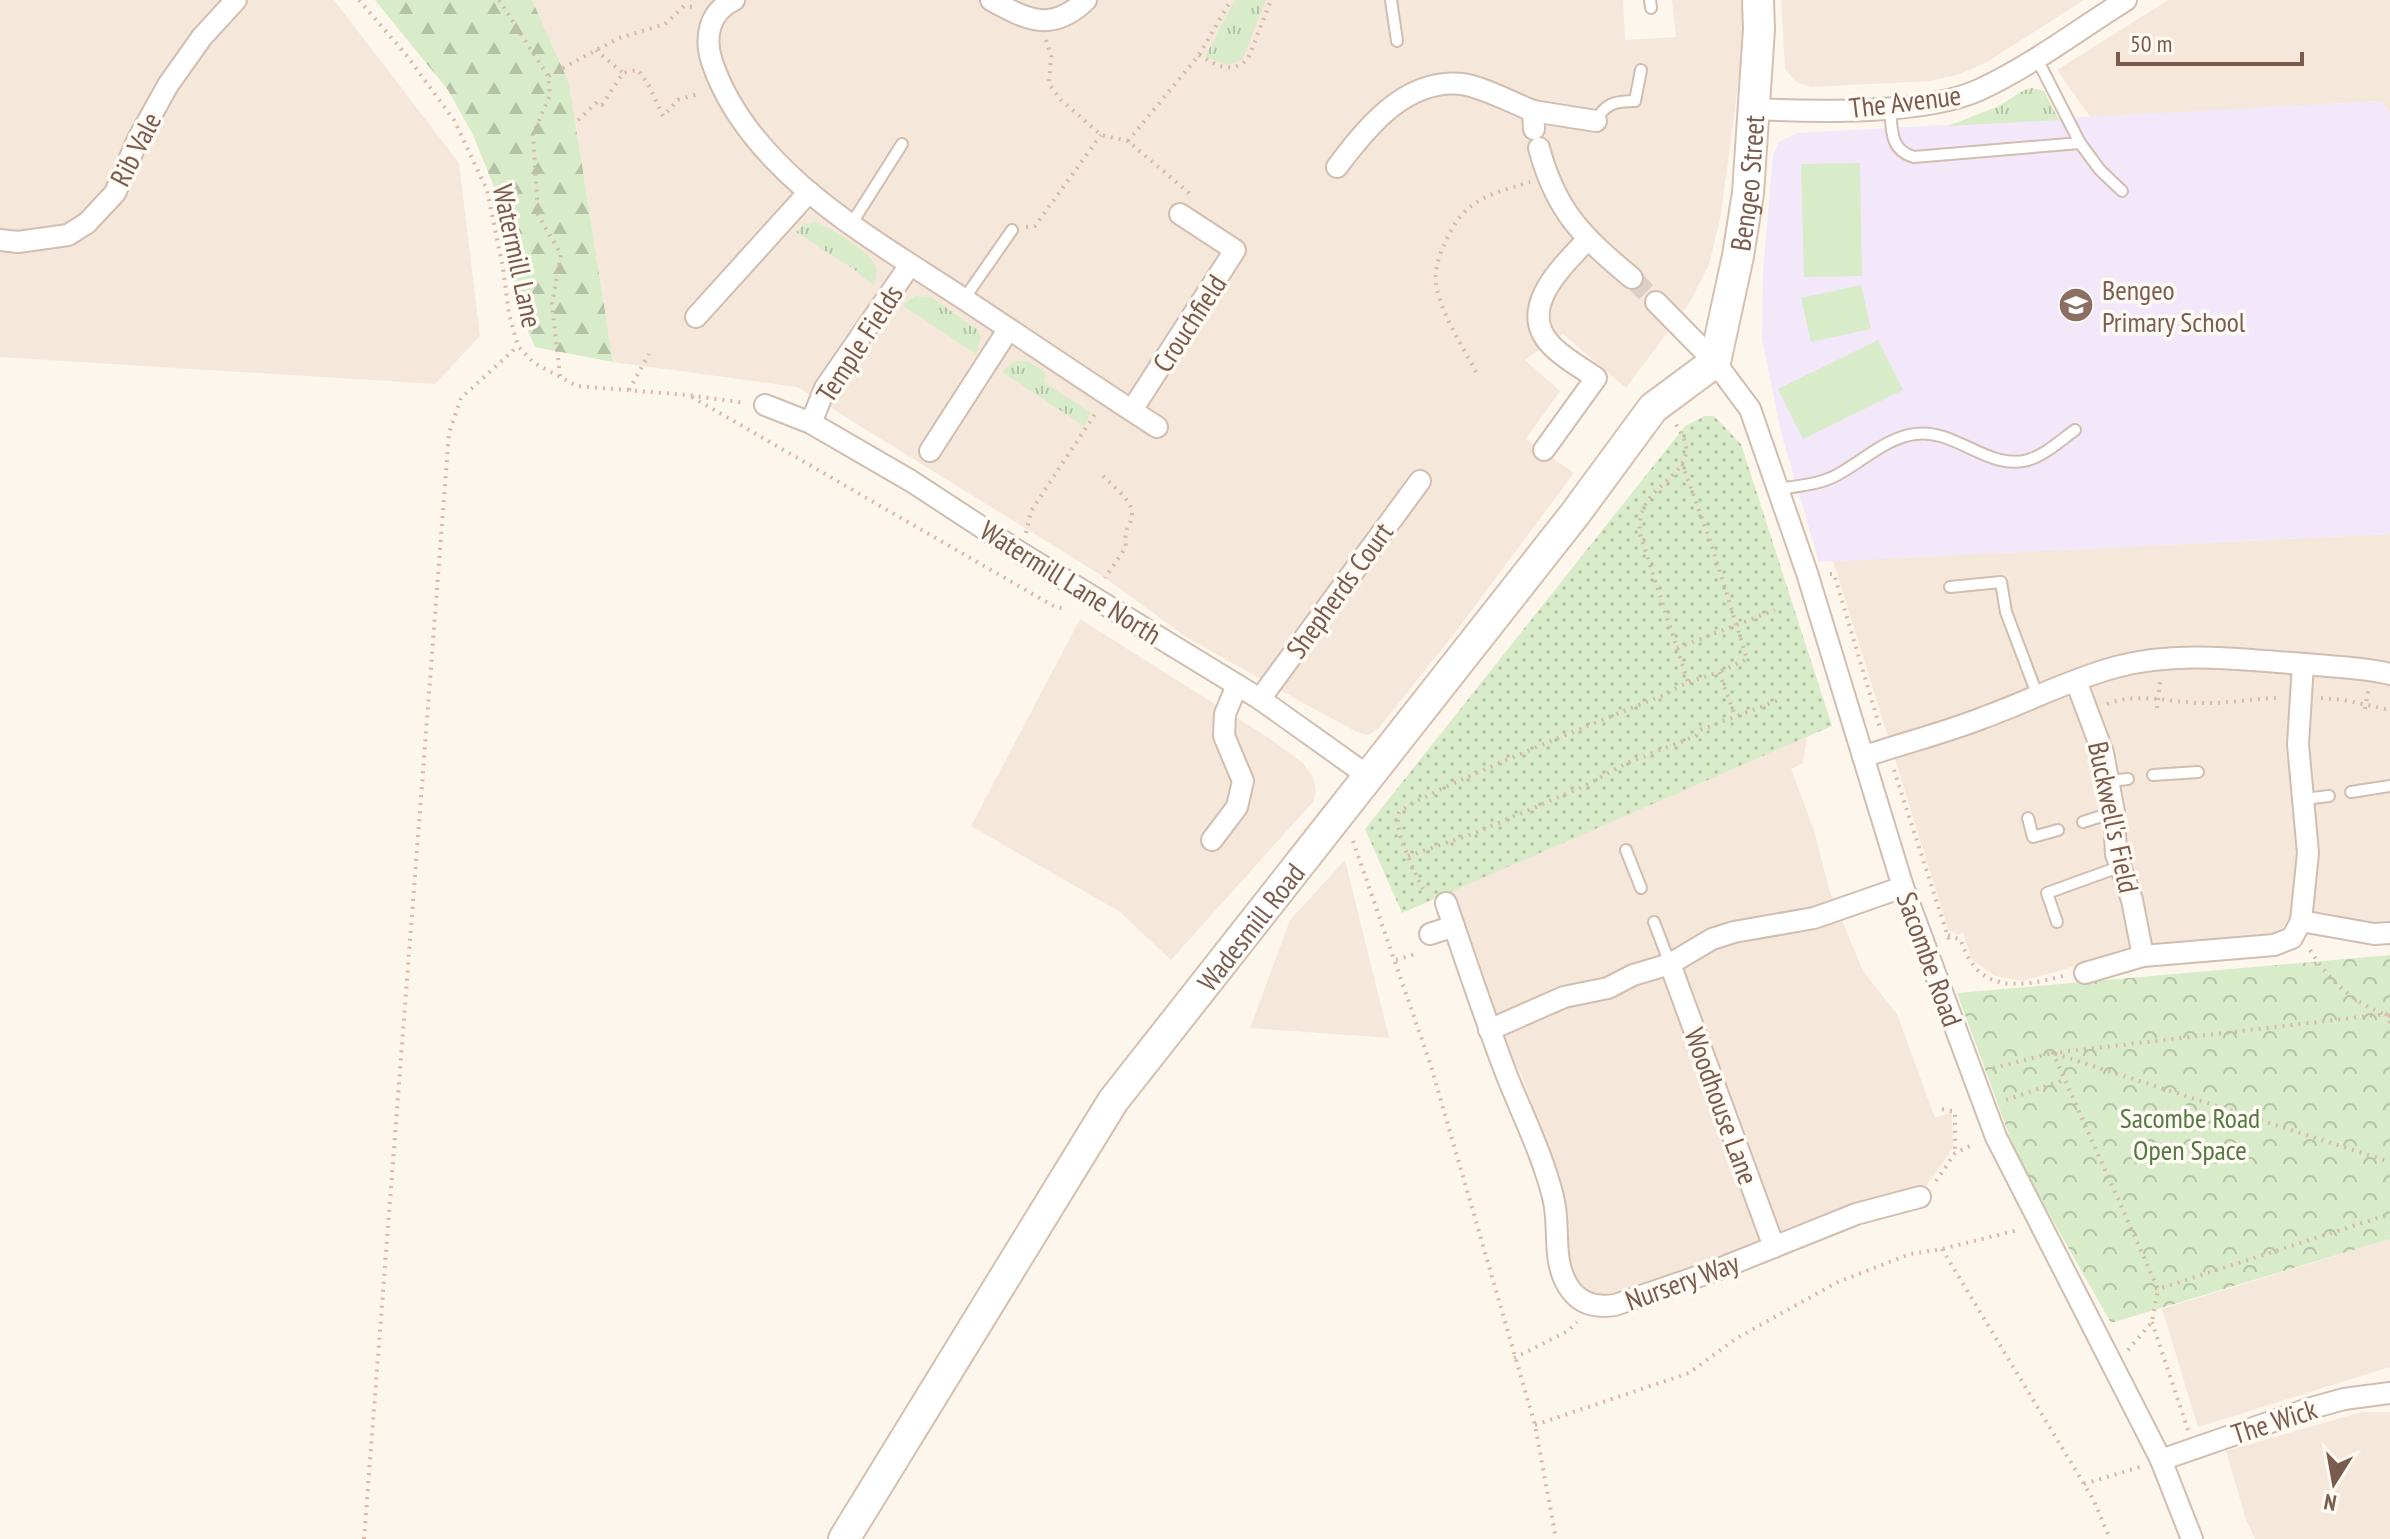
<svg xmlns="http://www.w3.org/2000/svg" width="2390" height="1539" font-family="'PT Sans Narrow',sans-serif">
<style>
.residential{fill:#f5e8da}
.education{fill:#f3e8fa}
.grass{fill:url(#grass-tufts)}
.forest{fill:url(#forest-firs)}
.park{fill:url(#park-crowns)}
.garden{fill:url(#garden-dots)}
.pitch{fill:#d8ecc9}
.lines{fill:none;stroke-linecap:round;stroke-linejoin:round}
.street-tunnel{stroke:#dcd0c4;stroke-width:20;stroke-dasharray:20 10;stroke-linecap:butt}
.lane-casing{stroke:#d1beb0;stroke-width:14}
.street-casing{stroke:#d1beb0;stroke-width:24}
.secondary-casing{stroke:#d6c0b0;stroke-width:34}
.path{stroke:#d9b8a5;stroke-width:4;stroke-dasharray:2 6;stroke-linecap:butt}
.lane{stroke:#fff;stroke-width:10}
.street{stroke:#fff;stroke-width:20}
.secondary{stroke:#fff;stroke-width:30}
.labels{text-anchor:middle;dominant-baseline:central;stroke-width:7;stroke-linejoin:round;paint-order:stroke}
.street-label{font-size:28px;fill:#7a5c4d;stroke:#fffaf3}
.education-label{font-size:28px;fill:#785e54;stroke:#fffaf3;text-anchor:start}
.park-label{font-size:28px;fill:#537a41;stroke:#fffaf3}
</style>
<defs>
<pattern id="grass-tufts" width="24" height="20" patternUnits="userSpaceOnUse" patternTransform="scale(2)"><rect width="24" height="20" fill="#d8ecc9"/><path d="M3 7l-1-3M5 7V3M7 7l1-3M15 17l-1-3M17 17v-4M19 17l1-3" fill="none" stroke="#b4c2a5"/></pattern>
<pattern id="forest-firs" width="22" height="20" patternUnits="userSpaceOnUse" patternTransform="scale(2)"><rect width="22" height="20" fill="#d8ecc9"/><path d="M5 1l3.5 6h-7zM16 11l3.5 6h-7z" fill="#b4c2a5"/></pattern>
<pattern id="park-crowns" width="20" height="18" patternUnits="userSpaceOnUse" patternTransform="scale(2)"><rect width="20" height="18" fill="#d8ecc9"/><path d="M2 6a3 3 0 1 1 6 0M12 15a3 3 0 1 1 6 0" fill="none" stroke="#b4c2a5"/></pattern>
<pattern id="garden-dots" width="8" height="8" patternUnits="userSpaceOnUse" patternTransform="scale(2)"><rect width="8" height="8" fill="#d8ecc9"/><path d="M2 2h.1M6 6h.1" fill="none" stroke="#b4c2a5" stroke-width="1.8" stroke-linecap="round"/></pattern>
</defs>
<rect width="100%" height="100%" fill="#fdf6ec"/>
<!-- residential -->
<g class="residential">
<polygon points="0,0 334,0 459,163 480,336 435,384 0,357"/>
<polygon points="532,0 1623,0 1625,40 1676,37 1672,0 1741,0 1744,41 1721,214 1709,265 1690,302 1626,388 1563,334 1525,360 1560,391 1526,439 1574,473 1454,634 1378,729 1368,735 1359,733 1305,704 1186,637 1104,577 797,387 613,362 569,83"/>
<polygon points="1781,0 2084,0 1987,62 1960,74 1930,81 1812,87 1796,82 1785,69"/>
<polygon points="2168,0 2390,0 2390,113 2381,101 2091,118 2057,70"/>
<polygon points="2390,534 2390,927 2292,913 2280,932 2270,936 2124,952 2023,981 1995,976 1972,960 1963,933 1957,935 1948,929 1833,561"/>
<polygon points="1080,619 1269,738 1303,763 1313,777 1316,790 1313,802 1171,960 1120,912 971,826"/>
<polygon points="1807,737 1803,763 1791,769 1814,830 1829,889 1863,971 1897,1014 1935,1118 1952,1112 1953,1148 1926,1186 1851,1206 1721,1258 1605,1297 1597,1296 1586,1292 1572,1272 1553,1165 1522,1076 1467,983 1437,896"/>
<polygon points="1345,860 1389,1038 1250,1028 1290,920"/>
<polygon points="2390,1239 2390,1367 2198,1427 2162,1309"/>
<polygon points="2362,1412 2390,1412 2390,1539 2255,1539 2246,1520 2226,1451"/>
</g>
<!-- education -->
<polygon class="education" points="2381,101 2390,114 2390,534 1819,562 1782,436 1762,339 1763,271 1773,155 1779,142 1797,133"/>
<!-- grass -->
<g class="grass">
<polygon points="1235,0 1266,0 1242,60 1227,65 1205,57"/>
<polygon points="2032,88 2044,91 2059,120 1948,126 1999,106 2024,90"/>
<path d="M814 222C827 225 865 249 873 261 878 268 876 278 874 286L852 268 796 232 805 224Z"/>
<polygon points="915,296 931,297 978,330 981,338 976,354 902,305"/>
<polygon points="1020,361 1028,361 1045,373 1044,382 1091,413 1084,426 1002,372 1013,362"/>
</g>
<!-- forest -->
<polygon class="forest" points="375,0 532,0 569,83 613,362 535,347 520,313 497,194 473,135 448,90"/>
<!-- park -->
<polygon class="park" points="2390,955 2390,1239 2111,1323 2018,1159 1957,993"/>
<!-- garden -->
<polygon class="garden" points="1705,416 1714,416 1741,444 1832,726 1402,913 1365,829 1685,426"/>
<!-- pitch -->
<g class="pitch">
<polygon points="1860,163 1862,276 1804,277 1801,164"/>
<polygon points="1861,285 1871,329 1811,342 1801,298"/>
<polygon points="1878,340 1903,390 1803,439 1778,389"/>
</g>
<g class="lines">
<!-- street-tunnel -->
<polyline class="street-tunnel" points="1632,278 1656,302"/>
<defs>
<g id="lane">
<polyline points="1391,0 1397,41"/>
<polyline points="1650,0 1651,8"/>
<path d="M1890 107C1892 128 1889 150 1914 157L2080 143 2036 57"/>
<path d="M1596 121C1605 103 1616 101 1635 101L1641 70"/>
<polyline points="2080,143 2100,170 2122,191"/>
<polyline points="852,223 902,144"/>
<polyline points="964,299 1012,230"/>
<path d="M1778 489C1797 486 1816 485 1833 477 1860 464 1884 438 1915 434 1955 428 1988 471 2028 460 2045 455 2061 440 2075 430"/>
<polyline points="1950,587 2001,582 2006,612 2037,694"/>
<polyline points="2153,775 2198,772"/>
<polyline points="2110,781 2128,779"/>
<polyline points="2351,792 2390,786"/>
<polyline points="2304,799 2329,796"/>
<polyline points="2028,818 2033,837 2058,830"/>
<polyline points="2083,822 2114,812"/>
<polyline points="1626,850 1641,888"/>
<polyline points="1654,922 1670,964"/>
<polyline points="2057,922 2047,893 2119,867"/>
</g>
<g id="street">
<path d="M734 0C709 12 704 37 712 62 749 172 873 239 964 299 1029 342 1092 385 1157 427"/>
<path d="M991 0C1027 20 1052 33 1086 0"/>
<path d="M1753 109C1815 112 1923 115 1979 90 2031 66 2078 30 2126 0"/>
<polyline points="1533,111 1596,121"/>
<path d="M1539 148C1556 212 1583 237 1632 278"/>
<path d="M1337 167C1367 127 1406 78 1462 84 1483 87 1513 103 1533 111L1534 129"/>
<polyline points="0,240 18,242 68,235 87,223 115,193 138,139 168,85 202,37 236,0"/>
<polyline points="1656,302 1715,362 1750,409 1807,573 1903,887 1996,1137 2161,1460 2192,1539"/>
<polyline points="696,317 809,192"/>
<polyline points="765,405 811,423 911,481 1021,553 1260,699 1368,776"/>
<polyline points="1132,410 1235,250 1180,214"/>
<polyline points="811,423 825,388 910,265"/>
<path d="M1544 450 1596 378C1582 368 1563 358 1551 345 1516 308 1563 266 1587 240"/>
<polyline points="930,451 1008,330"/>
<polyline points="2076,681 2103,753 2114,812 2116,854 2132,900 2143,956 2274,945 2292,938 2301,921 2374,934 2390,933"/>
<polyline points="1260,699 1420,481"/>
<path d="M1863 757C1903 743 1945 733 1985 717 2029 701 2071 679 2116 667 2178 650 2243 660 2305 664 2333 667 2363 667 2390 674"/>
<polyline points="1212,840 1237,807 1243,781 1224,736 1225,714 1237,685"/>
<path d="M1446 903C1466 961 1485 1019 1507 1076 1523 1116 1543 1156 1553 1197 1561 1227 1551 1258 1568 1286 1579 1304 1596 1308 1615 1305L1714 1271 1856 1214 1920 1197"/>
<polyline points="2301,921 2308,853 2298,744 2303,664"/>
<polyline points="1430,934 1454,926"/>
<polyline points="1670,964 1774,1247"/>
<polyline points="2085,973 2143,956"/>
<polyline points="1489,1030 1564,997 1608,988 1633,975 1670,964 1712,939 1734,932 1814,918 1903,887"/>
<polyline points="2161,1460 2308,1409 2344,1399 2390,1393"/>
</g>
<g id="secondary">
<path id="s1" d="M844 1539 1113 1101 1575 514 1653 408 1715 362 1738 256 1748 193 1759 29 1758 0"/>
</g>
</defs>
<!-- lane casing -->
<use href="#lane" class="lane-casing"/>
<!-- street casing -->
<use href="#street" class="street-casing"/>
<!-- secondary casing -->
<use href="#secondary" class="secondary-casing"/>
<!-- path -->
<g class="path">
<polyline points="359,0 407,56 454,120 487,190 503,268 509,314 518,346 534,363 577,386 687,395 746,403"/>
<polyline points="499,0 548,76"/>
<polyline points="1046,40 1051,56 1049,84 1061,100 1101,135 1128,141 1190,194"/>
<polyline points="596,50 623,73"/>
<path d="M1199 55C1216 65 1231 75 1248 59L1271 0"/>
<polyline points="578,120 597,102 602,105 623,73 638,70 648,84 663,116 678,100 701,93"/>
<polyline points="1128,141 1199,55 1231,0"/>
<polyline points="1026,227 1035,226 1101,135"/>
<path d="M1476 372C1463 347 1445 320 1438 293 1433 277 1437 260 1444 245 1464 199 1485 196 1530 182"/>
<polyline points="560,376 552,304 561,254 538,215 533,134 550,95 548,76 619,38 665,24 684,6 696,7"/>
<polyline points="629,390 649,354"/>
<polyline points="692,397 1055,607 1067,609"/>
<polyline points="1682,464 1711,543 1747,659 1719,672"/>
<path d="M1103 476C1112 485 1133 501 1132 514 1131 529 1123 525 1126 547L1105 578"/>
<polyline points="1026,533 1031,511 1095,414"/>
<polyline points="1830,574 1834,574 1881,731"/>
<polyline points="1677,648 1775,610"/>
<polyline points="1689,682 1719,672 1735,716"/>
<polyline points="2321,698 2344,700 2390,710"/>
<path d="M2107 704C2139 692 2167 702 2200 703 2227 704 2254 698 2281 698"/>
<polyline points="2157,708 2160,682"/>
<polyline points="2365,709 2368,691"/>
<polyline points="1894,770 1949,940"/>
<polyline points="1353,841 1430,1063 1535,1425 1556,1539"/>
<polyline points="1408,856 1475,833 1580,788 1627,763 1696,736 1700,730 1777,701"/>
<path d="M1423 889C1416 875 1392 827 1399 813 1407 798 1631 708 1664 695L1688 682 1640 534C1635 485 1690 480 1686 446 1685 438 1679 430 1675 423"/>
<path d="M1948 935 1961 940C1977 993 2018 988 2063 976"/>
<path d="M2310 950C2330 982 2354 1004 2390 1016"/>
<polyline points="1396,960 1418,953"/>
<polyline points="2390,1023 2386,1014 2053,1053 2158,1289 2390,1214"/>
<polyline points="1993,1068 2053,1053 2390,1162"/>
<polyline points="2006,1100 2064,1080"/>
<polyline points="1942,1109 1955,1112 1955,1152"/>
<polyline points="1936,1181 1955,1153 1974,1144"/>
<polyline points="1942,1249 2093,1499 2110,1539"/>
<polyline points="2152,1322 2188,1430"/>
<polyline points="2128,1350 2152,1322 2158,1289"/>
<polyline points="1514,1358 1568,1331 1577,1322"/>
<polyline points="1535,1425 1689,1373 1737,1338 1838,1282 1910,1254 1942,1249 2018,1230"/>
<polyline points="2084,1484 2140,1467"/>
<polyline points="364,1539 449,433 461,398 518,346"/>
</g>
<!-- lane -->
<use href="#lane" class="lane"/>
<!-- street -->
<use href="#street" class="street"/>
<!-- secondary -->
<use href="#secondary" class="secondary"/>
</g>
<!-- icons -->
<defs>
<symbol id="school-disc" viewBox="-11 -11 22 22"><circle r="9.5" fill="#8d6e63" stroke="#fffaf3"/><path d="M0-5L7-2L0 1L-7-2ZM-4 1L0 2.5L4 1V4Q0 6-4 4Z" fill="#fff"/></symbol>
</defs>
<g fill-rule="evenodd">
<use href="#school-disc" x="2056" y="285" width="40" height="40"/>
</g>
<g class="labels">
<!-- street labels -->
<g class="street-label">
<text transform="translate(1905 101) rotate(-7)">The Avenue</text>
<text transform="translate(135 149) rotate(-63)">Rib Vale</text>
<text stroke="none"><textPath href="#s1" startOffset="1652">Bengeo Street</textPath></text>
<text transform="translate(518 256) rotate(78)">Watermill Lane</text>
<text transform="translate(1189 323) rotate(-57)">Crouchfield</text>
<text transform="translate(859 343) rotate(-57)">Temple Fields</text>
<text transform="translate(1071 582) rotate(32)">Watermill Lane North</text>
<text transform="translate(1339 590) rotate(-54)">Shepherds Court</text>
<text transform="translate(2114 817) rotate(78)">Buckwell's Field</text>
<text stroke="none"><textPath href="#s1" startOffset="736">Wadesmill Road</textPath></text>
<text transform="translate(1930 959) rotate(70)">Sacombe Road</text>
<text transform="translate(1722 1106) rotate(70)">Woodhouse Lane</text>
<text transform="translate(1682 1281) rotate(-20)">Nursery Way</text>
<text transform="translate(2274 1421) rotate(-18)">The Wick</text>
</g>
<!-- education labels -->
<g class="education-label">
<text x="2102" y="289">Bengeo<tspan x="2102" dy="32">Primary School</tspan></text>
</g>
<!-- park labels -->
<g class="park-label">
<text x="2190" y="1117">Sacombe Road<tspan x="2190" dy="32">Open Space</tspan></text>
</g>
</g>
<!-- north arrow -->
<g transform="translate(2334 1483) rotate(191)" stroke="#fffaf3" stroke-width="6" paint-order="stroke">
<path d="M0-6L14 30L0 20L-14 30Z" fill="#7a5c4d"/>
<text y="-12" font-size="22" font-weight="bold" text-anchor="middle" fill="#7a5c4d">N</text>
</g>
<!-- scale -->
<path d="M2118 52v12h184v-12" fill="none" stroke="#7a5c4d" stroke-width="4"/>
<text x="2130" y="52" font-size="24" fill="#7a5c4d" stroke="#fffaf3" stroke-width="6" paint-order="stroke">50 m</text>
</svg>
